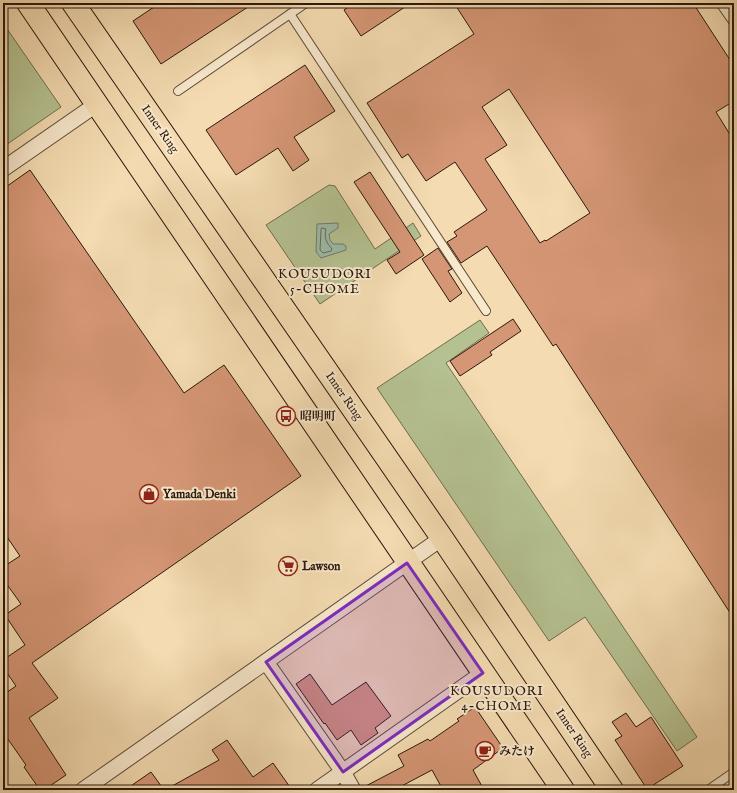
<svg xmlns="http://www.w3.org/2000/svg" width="737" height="793" font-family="'IM FELL English','Noto Serif JP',serif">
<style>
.green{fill:#b5c191;stroke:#706c4f}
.water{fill:#9dbca7;stroke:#6f7a69}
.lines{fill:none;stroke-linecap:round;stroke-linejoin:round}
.shore{stroke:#646a5a;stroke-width:1}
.building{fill:#d59675;stroke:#2a180d;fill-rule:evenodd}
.service-casing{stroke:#5c4936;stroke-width:10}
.minor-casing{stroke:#5c4936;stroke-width:17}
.primary-casing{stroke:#2a180d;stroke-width:24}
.service{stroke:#f8e8cc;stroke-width:8}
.minor{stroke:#f8e8cc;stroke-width:15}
.primary{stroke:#f4dbb1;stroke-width:22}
.marked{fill:#7b2cbf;fill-opacity:0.2;stroke:#7b2cbf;stroke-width:3;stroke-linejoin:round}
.labels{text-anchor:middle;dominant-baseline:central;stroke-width:4;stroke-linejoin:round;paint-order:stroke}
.street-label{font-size:12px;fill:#2a180d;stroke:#f8e8cc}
.poi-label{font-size:12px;font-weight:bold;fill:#2a180d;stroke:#f8e8cc;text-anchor:start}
.neighbourhood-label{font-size:13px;letter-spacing:1px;fill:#2a180d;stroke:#f8e8cc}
</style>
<rect width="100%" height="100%" fill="#f4dbb1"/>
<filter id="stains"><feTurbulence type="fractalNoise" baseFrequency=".005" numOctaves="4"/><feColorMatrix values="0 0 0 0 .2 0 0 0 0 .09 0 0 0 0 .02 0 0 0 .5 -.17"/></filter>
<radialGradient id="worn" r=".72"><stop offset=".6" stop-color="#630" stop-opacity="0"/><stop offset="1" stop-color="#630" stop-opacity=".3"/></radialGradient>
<!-- green -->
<g class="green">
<polygon points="3,23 61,107 3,147"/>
<polygon points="329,185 335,186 375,249 413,223 421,236 320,304 266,225"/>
<polygon points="480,320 489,333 446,363 697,737 677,751 585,617 549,641 377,388"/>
</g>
<!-- water -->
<polygon class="water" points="338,223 338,228 329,234 330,240 333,244 343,244 346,246 346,250 321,258 316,252 317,224"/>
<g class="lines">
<!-- shore -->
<path class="shore" d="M322 228 326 229C324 238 326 242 332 249L331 251 323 253 320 250 321 230Z"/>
</g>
<!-- building -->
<g class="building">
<polygon points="160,3 254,3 161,64 133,21"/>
<polygon points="354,3 411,3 361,36 344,10"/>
<path d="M454 3H693L734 66V101L716 112 734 141V619L556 344 553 346 487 246 461 263 447 242 457 236 454 232 487 210 455 162 426 181 408 154 402 158 367 103 474 34ZM509 89 590 213 546 241 545 240 540 243 485 159 507 145 482 107Z"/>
<polygon points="305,65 335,111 294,137 309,160 293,171 278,148 236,175 206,130"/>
<polygon points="30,170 184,393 224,365 301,476 32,663 58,698 29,718 66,775 44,790 40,790 24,767 26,765 3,732 3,695 16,686 3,667 3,660 25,645 5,615 21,604 3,579 3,567 20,556 3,531 3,189"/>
<polygon points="370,172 424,255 396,274 387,260 400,252 354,182"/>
<polygon points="438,248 452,269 448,271 462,293 450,302 422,259"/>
<polygon points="513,319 521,331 490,352 492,355 460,376 450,361"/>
<polygon points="310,674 332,705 366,682 391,716 375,728 378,733 361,745 351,730 337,740 325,723 324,724 296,684"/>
<polygon points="475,707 503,748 473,770 484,790 443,790 432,770 394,790 362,790 362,788 404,766 398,755 428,739 430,741 459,721 457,719"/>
<polygon points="626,713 636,727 651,717 683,766 647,789 615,740 622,736 612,722"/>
<polygon points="227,740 253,777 273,763 292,790 165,790 219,760 212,750"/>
<polygon points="151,772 164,790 125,790"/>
</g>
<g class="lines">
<defs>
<g id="service">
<polyline points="720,3 734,23"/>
<polyline points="290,14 486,311"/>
<polyline points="178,91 306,3"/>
<polyline points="708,790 734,772"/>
</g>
<g id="minor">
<polyline points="3,169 97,104"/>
<polyline points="266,662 343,772 353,790"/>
<polyline points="83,790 442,538"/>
<polyline points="317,790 483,673"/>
</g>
<g id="primary">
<polyline points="28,3 563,790"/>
<polyline points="73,3 442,538 612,790"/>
</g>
</defs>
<!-- service casing -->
<use href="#service" class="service-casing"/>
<!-- minor casing -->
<use href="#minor" class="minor-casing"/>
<!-- primary casing -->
<use href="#primary" class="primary-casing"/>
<!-- service -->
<use href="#service" class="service"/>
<!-- minor -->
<use href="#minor" class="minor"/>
<!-- primary -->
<use href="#primary" class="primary"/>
</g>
<!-- marked area -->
<path class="marked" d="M407 563 483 673 343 772 266 662Z"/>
<!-- icons -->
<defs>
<symbol id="bus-ring" viewBox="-11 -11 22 22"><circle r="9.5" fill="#f8e8cc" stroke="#8f2418" stroke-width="1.5"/><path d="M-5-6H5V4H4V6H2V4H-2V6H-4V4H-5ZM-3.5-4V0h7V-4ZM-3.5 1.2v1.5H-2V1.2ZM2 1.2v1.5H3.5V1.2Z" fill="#8f2418"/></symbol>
<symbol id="shop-ring" viewBox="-11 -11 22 22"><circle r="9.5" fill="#f8e8cc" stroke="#8f2418" stroke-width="1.5"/><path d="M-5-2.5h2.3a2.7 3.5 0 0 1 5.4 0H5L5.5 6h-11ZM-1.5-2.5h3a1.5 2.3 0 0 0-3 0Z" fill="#8f2418"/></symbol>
<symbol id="supermarket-ring" viewBox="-11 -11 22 22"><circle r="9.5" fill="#f8e8cc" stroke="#8f2418" stroke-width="1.5"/><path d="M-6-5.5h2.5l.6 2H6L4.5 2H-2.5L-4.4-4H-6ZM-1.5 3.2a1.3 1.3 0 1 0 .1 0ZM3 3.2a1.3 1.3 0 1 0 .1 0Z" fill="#8f2418"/></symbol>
<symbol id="cafe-ring" viewBox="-11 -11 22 22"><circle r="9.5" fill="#f8e8cc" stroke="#8f2418" stroke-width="1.5"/><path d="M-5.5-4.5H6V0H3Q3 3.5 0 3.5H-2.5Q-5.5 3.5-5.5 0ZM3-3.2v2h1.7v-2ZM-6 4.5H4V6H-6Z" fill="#8f2418"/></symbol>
</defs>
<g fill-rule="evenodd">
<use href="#bus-ring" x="275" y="405" width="22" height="22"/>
<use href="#shop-ring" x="138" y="483" width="22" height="22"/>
<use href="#supermarket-ring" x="277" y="555" width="22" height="22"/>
<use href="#cafe-ring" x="474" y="740" width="22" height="22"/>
</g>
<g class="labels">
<!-- street labels -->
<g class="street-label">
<text transform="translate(160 129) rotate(55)">Inner Ring</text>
<text transform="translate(344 396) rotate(55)">Inner Ring</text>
<text transform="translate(574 733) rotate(56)">Inner Ring</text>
</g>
<!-- poi labels -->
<g class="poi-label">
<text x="300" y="416">昭明町</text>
<text x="163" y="494">Yamada Denki</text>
<text x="302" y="566">Lawson</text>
<text x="499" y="751">みたけ</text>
</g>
<!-- neighbourhood labels -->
<g class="neighbourhood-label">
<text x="325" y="274">KOUSUDORI<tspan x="325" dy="15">5-CHOME</tspan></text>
<text x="497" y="691">KOUSUDORI<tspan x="497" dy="15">4-CHOME</tspan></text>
</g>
</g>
<!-- margin -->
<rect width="737" height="793" fill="none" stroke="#f4dbb1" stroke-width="16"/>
<rect x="4" y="4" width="729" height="785" fill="none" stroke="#2a180d" stroke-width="2"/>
<rect x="8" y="8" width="721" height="777" fill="none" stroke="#2a180d"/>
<rect width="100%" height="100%" filter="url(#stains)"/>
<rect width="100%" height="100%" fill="url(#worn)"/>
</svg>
